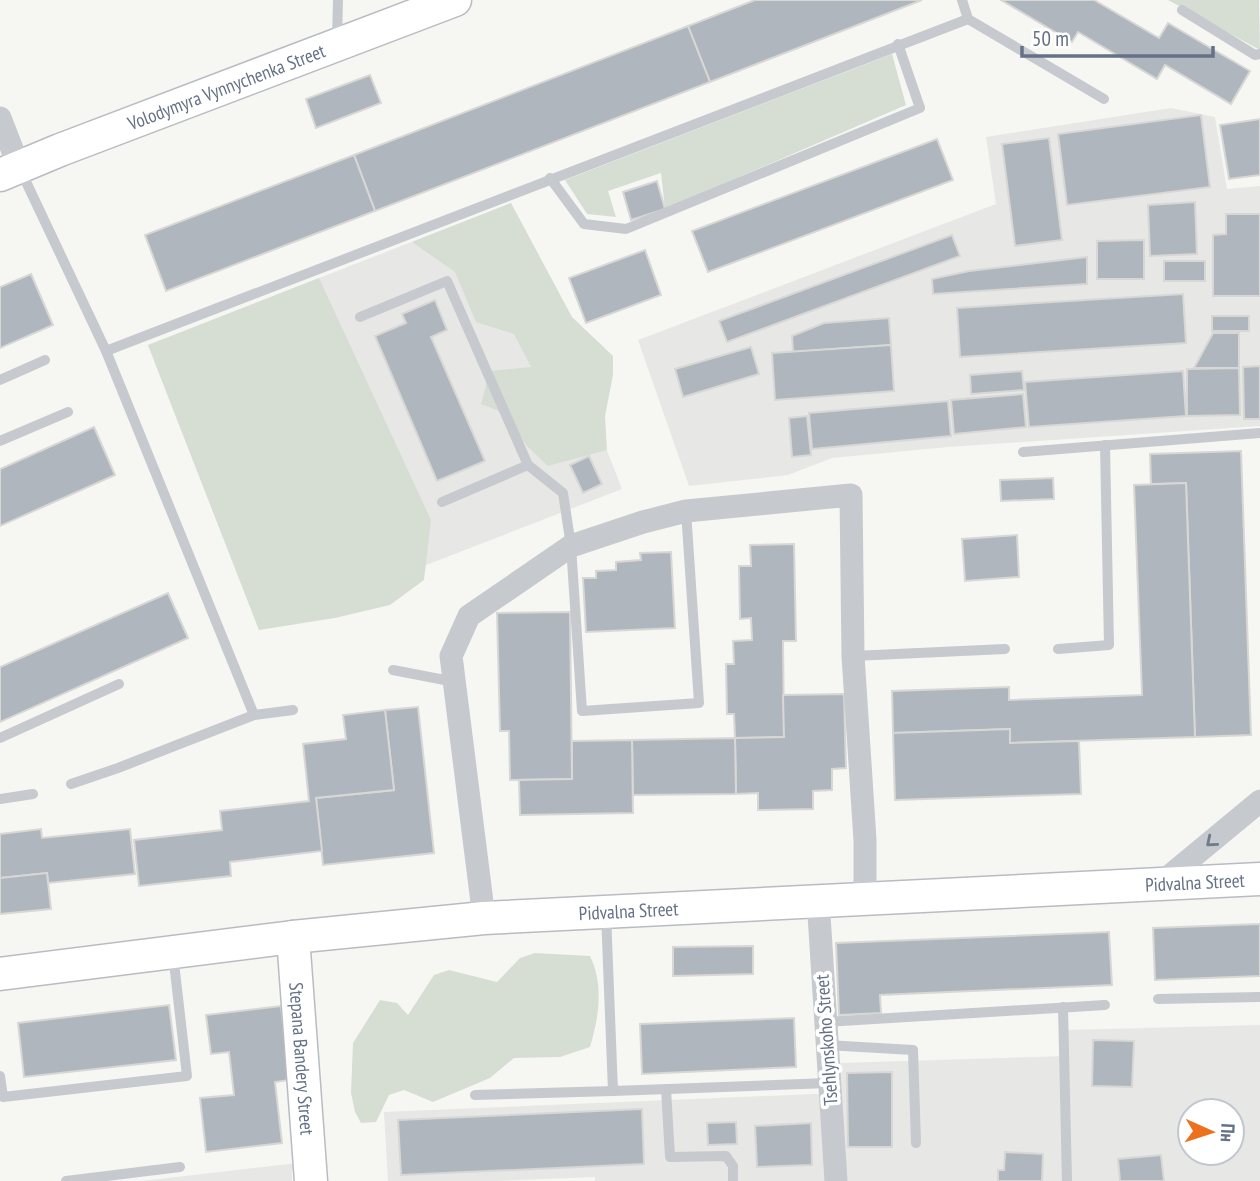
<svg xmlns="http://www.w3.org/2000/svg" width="1260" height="1181" font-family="'PT Sans Narrow',sans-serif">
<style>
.built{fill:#e7e7e6;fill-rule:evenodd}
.green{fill:#d6ded4}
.building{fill:#b0b6bd;stroke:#d7d8d5;stroke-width:2}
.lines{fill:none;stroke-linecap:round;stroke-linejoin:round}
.secondary-casing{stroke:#b8bcc2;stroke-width:35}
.service{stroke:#c6c9cd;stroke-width:10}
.minor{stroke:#c6c9cd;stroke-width:23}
.secondary{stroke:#fff;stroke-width:32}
.oneway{stroke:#6e7a8d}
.labels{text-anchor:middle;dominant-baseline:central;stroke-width:7;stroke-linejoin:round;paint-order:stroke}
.street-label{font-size:19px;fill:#647186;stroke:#fff}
</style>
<rect width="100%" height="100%" fill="#f6f7f3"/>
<!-- built -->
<g class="built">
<polygon points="1171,108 1215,117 1227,189 1260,186 1260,426 948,447 832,458 788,475 689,486 638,340 996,204 986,137"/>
<polygon points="511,203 622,489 259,630 148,345"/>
<path d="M1260 1025V1181H595V1177L497 1181H388L384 1112 837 1093 839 1063 1067 1056V1030ZM1190 1111H1232V1153H1190Z"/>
<polygon points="297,1163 292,1171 292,1181 142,1181"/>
</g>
<!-- green -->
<g class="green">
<polygon points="1168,0 1259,0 1260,50"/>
<polygon points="892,54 906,105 665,209 661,173 608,191 616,217 587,214 565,180"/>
<polygon points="511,203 572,317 613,356 613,375 605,416 607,450 548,466 527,446 504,413 481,404 490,371 531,367 514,334 476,322 455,272 412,242"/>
<polygon points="319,278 431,520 424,580 390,605 335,618 259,630 148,345"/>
<path d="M535 953 590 956C604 985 599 1017 590 1047L560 1057 514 1058 490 1078 433 1102 404 1090 389 1095 376 1122 361 1123 355 1112 351 1093 353 1043 380 1000 397 1003 408 1015 434 975 449 970 497 982 520 958Z"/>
</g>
<!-- building -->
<g class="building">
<polygon points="755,0 922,0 710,82 688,26"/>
<polygon points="1001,0 1094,0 1159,38 1168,23 1250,71 1231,104 1165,65 1157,79 1078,32 1072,42"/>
<polygon points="688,26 710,82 375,211 354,155"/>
<polygon points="370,75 381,103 316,128 306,99"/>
<polygon points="1201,115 1210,187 1067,205 1058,134"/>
<polygon points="1260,119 1260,175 1229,179 1220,125"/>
<polygon points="1049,138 1062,240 1015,246 1002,144"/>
<polygon points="937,139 953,180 708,272 692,231"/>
<polygon points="354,155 375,211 166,291 145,235"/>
<polygon points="657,181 665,209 631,220 623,192"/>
<polygon points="1195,202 1197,254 1150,256 1148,205"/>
<polygon points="1226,214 1260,214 1260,296 1213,296 1213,235 1226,234"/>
<polygon points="952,235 960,256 727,342 719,321"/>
<polygon points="1144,240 1144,279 1097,279 1097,241"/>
<polygon points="645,250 661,295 586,323 569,278"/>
<polygon points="1087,257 1087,284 933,294 932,279 969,271"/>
<rect x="1164" y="261" width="41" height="20"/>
<polygon points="31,274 53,325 0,348 0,287"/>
<polygon points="1183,294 1186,343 960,357 957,308"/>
<polygon points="435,300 447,330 431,337 485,461 437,481 375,336 406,323 402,314"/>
<rect x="1212" y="316" width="37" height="15"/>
<polygon points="889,318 891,345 793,352 792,336 824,323"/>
<polygon points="1213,333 1239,333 1239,368 1194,368"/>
<polygon points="891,345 894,391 775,400 772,353"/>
<polygon points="751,347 759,374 683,397 675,369"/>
<polygon points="1260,366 1260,419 1244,419 1243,367"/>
<polygon points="1239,368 1240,415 1187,416 1187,369"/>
<polygon points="1022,371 1024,390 971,394 970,375"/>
<polygon points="1183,371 1186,416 1029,427 1025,382"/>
<polygon points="1023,394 1026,427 954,434 951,400"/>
<polygon points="948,401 951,436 812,449 809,413"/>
<polygon points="807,416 811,455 792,457 789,418"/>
<polygon points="94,427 115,475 0,526 0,469"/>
<polygon points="1241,451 1251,735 1195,737 1186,483 1151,484 1150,454"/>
<polygon points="589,456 602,484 583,493 570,465"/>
<polygon points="1053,478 1054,499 1001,501 1000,480"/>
<polygon points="1186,483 1195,737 1010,743 1010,729 893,733 892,691 1009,687 1009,700 1142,695 1134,485"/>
<polygon points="1017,535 1019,577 965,581 962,539"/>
<polygon points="794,544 796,641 783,641 784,737 735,738 734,714 727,714 726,664 734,664 733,641 752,640 751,618 740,619 739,566 751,566 750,545"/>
<polygon points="671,552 675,628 586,632 583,578 596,578 596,571 616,570 616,562 641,560 640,553"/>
<polygon points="168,593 188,638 0,722 0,667"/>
<polygon points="570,612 572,779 510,780 509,731 500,731 497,613"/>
<polygon points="844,694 846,768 832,769 832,790 813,791 813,809 758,810 758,793 736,794 735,738 784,737 783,695"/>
<polygon points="418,707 434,853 323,865 316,798 394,790 385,710"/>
<polygon points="385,710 394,790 316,798 322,851 230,862 231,876 139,886 134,840 222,830 220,811 309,801 303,744 346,739 343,715"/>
<polygon points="1010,729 1010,743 1079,741 1081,794 895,800 893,733"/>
<polygon points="735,738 736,794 633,795 632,740"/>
<polygon points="632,740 633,813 520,815 519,780 572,779 572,741"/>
<polygon points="41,829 42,838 130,829 135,874 48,883 47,873 0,878 0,834"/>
<polygon points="47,873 51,909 0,914 0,878"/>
<polygon points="1260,924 1260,976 1155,980 1153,928"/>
<polygon points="1109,932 1112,985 880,995 881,1013 839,1015 836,943"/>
<polygon points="753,946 753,974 673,976 673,947"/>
<polygon points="169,1005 176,1060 24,1077 18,1023"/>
<polygon points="281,1006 289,1080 275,1082 282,1143 206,1152 200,1098 234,1095 229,1052 211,1054 206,1015"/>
<polygon points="794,1018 796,1067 642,1074 640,1024"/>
<polygon points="1093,1040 1134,1041 1132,1087 1092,1086"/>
<polygon points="892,1072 892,1147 848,1147 847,1073"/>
<polygon points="642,1109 644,1164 401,1175 398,1120"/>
<polygon points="736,1122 737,1144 708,1145 707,1123"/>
<polygon points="811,1123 812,1165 757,1167 755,1126"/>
<polygon points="1005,1152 1043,1154 1042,1181 998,1181 998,1170 1004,1170"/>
<polygon points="1161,1155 1164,1181 1120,1181 1118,1159"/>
</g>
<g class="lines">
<defs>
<g id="secondary">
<path id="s1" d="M0 175 60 150 455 0"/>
<path id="s2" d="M293 937 311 1181"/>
<path id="s3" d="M0 974 293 937 484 918 1260 879"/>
</g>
</defs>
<!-- secondary casing -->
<use href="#secondary" class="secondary-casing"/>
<!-- service -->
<g class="service">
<polyline points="1182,10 1255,55 1260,54"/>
<polyline points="968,19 1104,99"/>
<polyline points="337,39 338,0"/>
<polyline points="20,169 106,351 968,19 962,0"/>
<polyline points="550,178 584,224 626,229 920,108 898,44"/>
<polyline points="360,317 447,281 528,465"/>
<polyline points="106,351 254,715"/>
<polyline points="0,380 45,360"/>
<polyline points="0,441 68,412"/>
<polyline points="1023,452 1260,433"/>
<polyline points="442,502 528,465 563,493 571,546 582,711 699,703 686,511"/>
<polyline points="1058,649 1109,645 1105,445"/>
<polyline points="853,656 1005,649"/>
<polyline points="393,670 455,682"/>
<polyline points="0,738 119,684"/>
<polyline points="71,784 118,768 254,715 293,710"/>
<polyline points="0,799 33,794"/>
<polyline points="606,914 613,1091 828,1083"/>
<polyline points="1158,999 1260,997"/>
<polyline points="1063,1007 1067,1181"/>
<polyline points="825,1022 1105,1005"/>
<polyline points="826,1045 913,1050 916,1143"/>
<polyline points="0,1076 3,1097 187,1076 173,954"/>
<polyline points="666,1089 670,1157 726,1156 733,1166 733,1181"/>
<polyline points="475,1095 613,1091"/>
<polyline points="66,1181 180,1167"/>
</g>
<!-- minor -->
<g class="minor">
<polyline points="0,118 19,167"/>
<polyline points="1161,883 1260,801"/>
<polyline points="818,899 836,1181"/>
<polyline points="484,918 451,656 469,616 571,546 643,522 686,511 851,495 853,656 865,840 865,897"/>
</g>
<!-- secondary -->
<use href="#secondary" class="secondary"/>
</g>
<!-- one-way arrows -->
<defs><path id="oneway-chevron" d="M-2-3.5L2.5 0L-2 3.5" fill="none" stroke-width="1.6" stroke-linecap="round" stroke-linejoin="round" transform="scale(1.75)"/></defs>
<use class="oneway" href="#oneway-chevron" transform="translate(1211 842) rotate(140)"/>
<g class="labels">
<!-- street labels -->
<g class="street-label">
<text stroke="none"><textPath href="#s1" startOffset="243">Volodymyra Vynnychenka Street</textPath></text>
<text stroke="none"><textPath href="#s3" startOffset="1199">Pidvalna Street</textPath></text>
<text stroke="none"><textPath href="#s3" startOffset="632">Pidvalna Street</textPath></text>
<text transform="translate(826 1040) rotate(-94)">Tsehlynskoho Street</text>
<text stroke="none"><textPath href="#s2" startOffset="122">Stepana Bandery Street</textPath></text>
</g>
</g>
<!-- north arrow -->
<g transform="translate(1211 1132) rotate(93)"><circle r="33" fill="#ffffff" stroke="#c1c6cf" stroke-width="2"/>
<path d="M0-5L12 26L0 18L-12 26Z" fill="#ed711c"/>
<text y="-10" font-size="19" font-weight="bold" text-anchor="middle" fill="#647186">Пн</text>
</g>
<!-- scale -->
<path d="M1022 46v10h191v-10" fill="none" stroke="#647186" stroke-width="3.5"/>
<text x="1032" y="46" font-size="21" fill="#647186" stroke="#ffffff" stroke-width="5" paint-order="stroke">50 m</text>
</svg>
